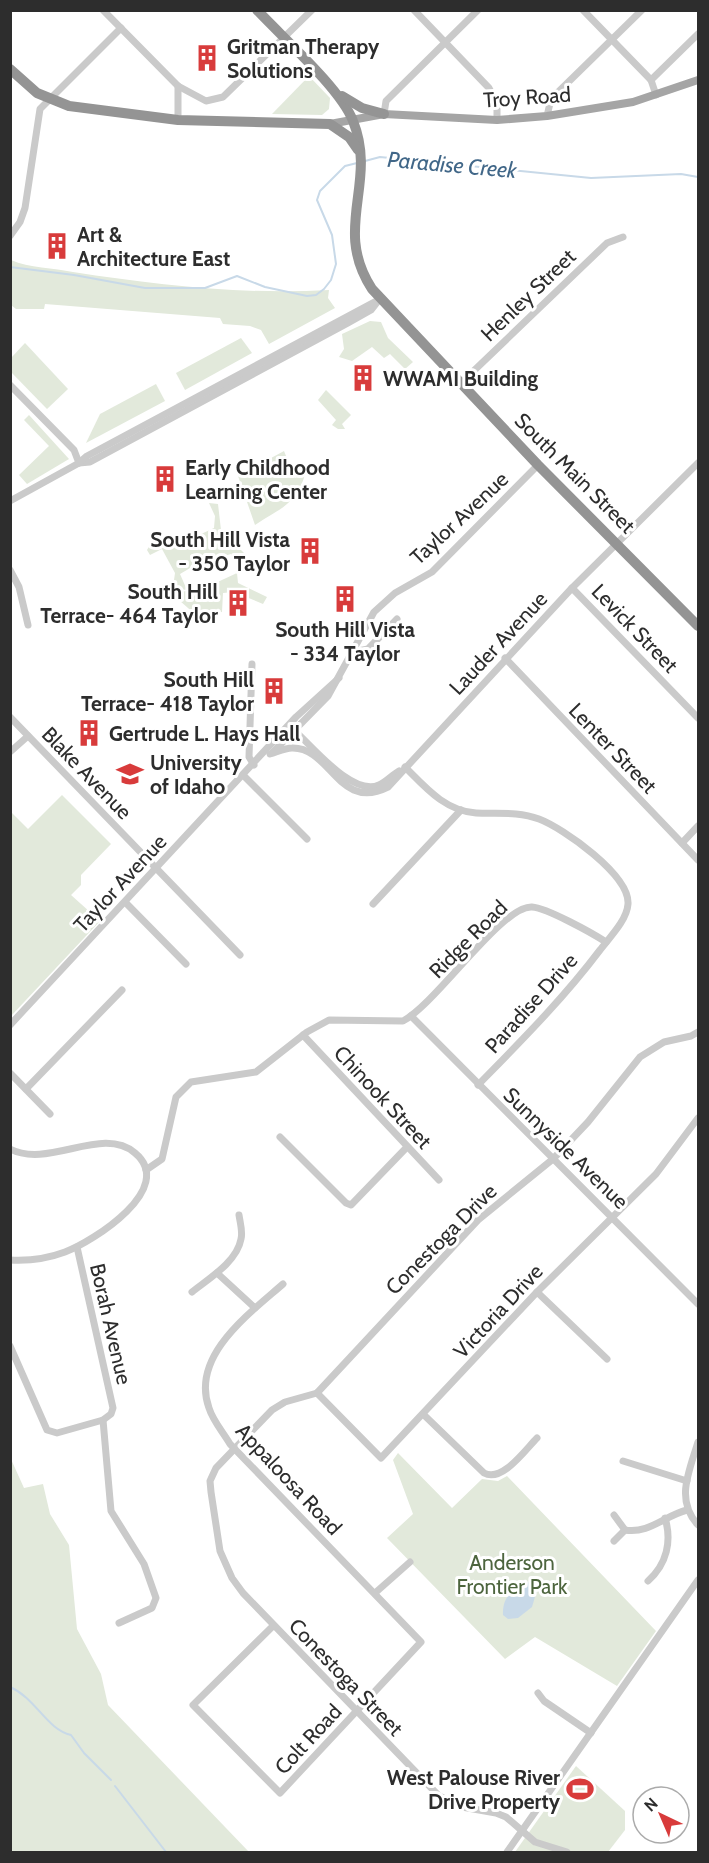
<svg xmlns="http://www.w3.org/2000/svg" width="709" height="1863" viewBox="0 0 709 1863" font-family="Cabin,sans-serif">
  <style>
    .green { fill: #e2e9db }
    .water { fill: #c8d9e8 }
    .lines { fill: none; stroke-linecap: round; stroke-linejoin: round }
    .stream { stroke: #c8d9e8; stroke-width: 2 }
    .minor { stroke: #cacaca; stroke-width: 7 }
    .major { stroke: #a5a5a5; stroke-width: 8 }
    .highway { stroke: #949494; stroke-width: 10 }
    .labels { text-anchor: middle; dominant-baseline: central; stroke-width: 6; stroke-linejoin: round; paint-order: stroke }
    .poi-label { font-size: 21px; font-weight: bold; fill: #2d2d2d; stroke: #fff; text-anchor: start }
    .street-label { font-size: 21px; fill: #2d2d2d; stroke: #fff }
    .park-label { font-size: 21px; fill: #4d653e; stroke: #fff }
    .water-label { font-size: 22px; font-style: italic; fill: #416788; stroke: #fff }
  </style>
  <rect width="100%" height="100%" fill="#fff"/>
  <g class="green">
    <path d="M309,76L330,98L329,109L322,115L272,114Z"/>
    <path d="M11,260C29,268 54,268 73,272C157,285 244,295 329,290L328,298L335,308L269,344L261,330L250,326L223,324L220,318L45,304L44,309H16L11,305Z"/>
    <path d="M370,321L381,322L388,338L413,362L405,369L390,354L384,358L372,347L352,361L339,357L344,349L342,334Z"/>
    <path d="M241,338L252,353L185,390L176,373Z"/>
    <path d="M25,343L68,389L47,409L11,372V358Z"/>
    <path d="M156,384L165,401L86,443L100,414Z"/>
    <path d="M326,390L351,415L342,424L345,429H338L332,425L336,420L318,400Z"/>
    <path d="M29,415L69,459L27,484L19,475L49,446L24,420Z"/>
    <path d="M284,451L295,478L305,475C295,506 280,508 255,525L238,476Z"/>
    <path d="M209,503L218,504L221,530L244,553L239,568L231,554L197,564L180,574L187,590L160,587L174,580L175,573L162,549L150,555L147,550L159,530L166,544H172L196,532L199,535L214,528L215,516Z"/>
    <path d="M237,573L238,583L267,597L263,604L234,592L223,593L222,612L196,615L172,594L209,586Z"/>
    <path d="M62,795L111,844L81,875V885L71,895L100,921L11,1016V812L28,829Z"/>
    <path d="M398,1453L452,1508L482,1479L498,1481L507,1476L656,1631L617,1686L535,1637L505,1659L387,1538L413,1514L393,1460Z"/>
    <path d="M10,1457L24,1488L43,1484L50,1514L69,1545L77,1629L101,1674L108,1705L249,1852H11Z"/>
    <path d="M576,1766L625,1811V1830L608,1852H515Z"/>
  </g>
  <path class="water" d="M529,1582L537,1590L532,1607L518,1618L508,1619L503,1615C502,1597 513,1588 529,1582Z"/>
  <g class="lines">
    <g class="stream">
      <path d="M365,161L380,157L591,178L681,174L698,177"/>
      <path d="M10,267L74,275L145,288H205L237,276L265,287L307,296L316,295L324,289L331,280L336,264L332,235L317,200L320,191L345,166L357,163"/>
      <path d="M10,1687C36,1698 46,1729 71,1735L84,1753L111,1780"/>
      <path d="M115,1786L166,1852"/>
    </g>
    <g class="minor">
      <path d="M103,10L178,86L206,101L223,97L312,10"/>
      <path d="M414,10L489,88L497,104V120"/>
      <path d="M583,10L651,80L656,95"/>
      <path d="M651,80L698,34"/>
      <path d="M178,86V120"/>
      <path d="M384,114L386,101L478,10"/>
      <path d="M547,116L551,99L642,10"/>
      <path d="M10,236L20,222L25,208L40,109L121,28"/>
      <path d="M460,384L607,243L623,237"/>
      <path d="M10,385L74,450L79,463"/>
      <path d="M79,463L90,462L348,323L371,310L378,301"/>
      <path d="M10,501L79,463L87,456L380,299"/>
      <path d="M10,570L19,587L28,625"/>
      <path d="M572,588L698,718"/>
      <path d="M353,652L368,649L397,619"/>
      <path d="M505,658L698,860"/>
      <path d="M252,664L249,757L254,765"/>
      <path d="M10,717L240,955"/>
      <path d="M295,731C313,747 353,797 379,785C386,782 392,775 399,771"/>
      <path d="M10,752L28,736"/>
      <path d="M273,752L328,696L374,612L395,593L432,572L538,465"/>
      <path d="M270,754C277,752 285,748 292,748C331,747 338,812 388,787L572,588L698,463"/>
      <path d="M405,767C425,787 445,811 476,813C497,814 518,811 539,819C563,828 630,875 628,904C627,920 610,937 600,950C563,999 521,1041 478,1085"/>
      <path d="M244,776L307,839"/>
      <path d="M682,843L698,826"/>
      <path d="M125,902L186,964"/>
      <path d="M373,904L461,810"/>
      <path d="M411,1016L698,1304"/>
      <path d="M10,1025L296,717L339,678"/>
      <path d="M303,1035L439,1180"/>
      <path d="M10,1073L50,1114"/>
      <path d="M26,1089L122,990"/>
      <path d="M280,1137L346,1203L351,1205L407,1147"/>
      <path d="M10,1149C49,1169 102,1125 135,1153C177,1188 94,1241 65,1252C49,1258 28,1261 10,1260"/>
      <path d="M146,1170L162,1159L176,1097L191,1082L256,1072L307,1032L329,1020L403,1021C437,1003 502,905 532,907C547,908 592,933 606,942"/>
      <path d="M77,1247L113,1408L111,1414L103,1420L111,1511L144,1564L156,1598L152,1608L119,1623"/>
      <path d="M217,1273L255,1308"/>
      <path d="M192,1292C208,1279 237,1262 241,1239C243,1232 240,1222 239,1215"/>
      <path d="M537,1292L607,1359"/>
      <path d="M10,1346L47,1430L57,1433L103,1420"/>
      <path d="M317,1393L381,1458L537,1292L656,1174L698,1118"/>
      <path d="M424,1415L484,1473C502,1483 525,1450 537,1438"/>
      <path d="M698,1442C689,1472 675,1500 698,1525"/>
      <path d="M623,1461L687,1481"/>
      <path d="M614,1515L625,1530C649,1534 664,1516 687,1510"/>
      <path d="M614,1541L625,1530"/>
      <path d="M648,1581C667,1564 672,1541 665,1518"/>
      <path d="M375,1593L410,1562"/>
      <path d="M273,1626L193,1705L280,1793L421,1642L230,1444C223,1432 213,1421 209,1408C190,1356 250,1313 283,1284"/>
      <path d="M538,1693L544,1701L591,1733"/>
      <path d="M507,1852L698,1580"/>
      <path d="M567,1852L535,1842L506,1817L496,1813L462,1807L439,1796L243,1593L232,1578L220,1551L211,1492L210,1481L216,1468L272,1410L285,1402L317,1393L478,1220L553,1159L588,1122L640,1057L664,1042L691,1036L698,1032"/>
    </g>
    <path class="major" d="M330,124L384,114L497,120L547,116L633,102L698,80"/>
    <g class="highway">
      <path d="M257,10C282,37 341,89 353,121C378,183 332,228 372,289L538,465L698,626"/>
      <path d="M10,69L37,93L69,106L178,120L330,124L349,137L358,150"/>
      <path d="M342,96L362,108L384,114"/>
    </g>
  </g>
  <defs>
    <symbol id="building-bare" viewBox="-9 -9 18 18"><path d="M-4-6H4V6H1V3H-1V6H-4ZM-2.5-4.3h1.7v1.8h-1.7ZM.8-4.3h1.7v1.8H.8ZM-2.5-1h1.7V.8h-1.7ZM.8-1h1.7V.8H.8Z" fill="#d83b3b" stroke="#fff" stroke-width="2.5" paint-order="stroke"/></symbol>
    <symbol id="university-bare" viewBox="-9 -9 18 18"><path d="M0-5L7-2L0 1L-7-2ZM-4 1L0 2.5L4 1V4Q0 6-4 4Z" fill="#d83b3b" stroke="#fff" stroke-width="2.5" paint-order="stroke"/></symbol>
    <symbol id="stadium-bare" viewBox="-9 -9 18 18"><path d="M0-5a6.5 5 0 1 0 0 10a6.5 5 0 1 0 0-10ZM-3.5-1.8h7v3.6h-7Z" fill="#d83b3b" stroke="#fff" stroke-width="2.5" paint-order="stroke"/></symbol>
  </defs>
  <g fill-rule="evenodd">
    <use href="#building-bare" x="188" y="39" width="38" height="38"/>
    <use href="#building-bare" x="38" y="227" width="38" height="38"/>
    <use href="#building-bare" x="344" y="359" width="38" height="38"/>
    <use href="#building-bare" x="146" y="460" width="38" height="38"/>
    <use href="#building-bare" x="291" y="532" width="38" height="38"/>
    <use href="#building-bare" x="326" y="580" width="38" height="38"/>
    <use href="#building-bare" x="219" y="584" width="38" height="38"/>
    <use href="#building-bare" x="255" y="672" width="38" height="38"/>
    <use href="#building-bare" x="70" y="714" width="38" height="38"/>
    <use href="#university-bare" x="111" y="755" width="38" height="38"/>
    <use href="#stadium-bare" x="561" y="1770" width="38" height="38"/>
  </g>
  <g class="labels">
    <g class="poi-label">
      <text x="227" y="46">Gritman Therapy<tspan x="227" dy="24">Solutions</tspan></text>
      <text x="77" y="234">Art &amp;<tspan x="77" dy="24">Architecture East</tspan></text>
      <text x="383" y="378">WWAMI Building</text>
      <text x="185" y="467">Early Childhood<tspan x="185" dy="24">Learning Center</tspan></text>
      <text x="290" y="539" text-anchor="end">South Hill Vista<tspan x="290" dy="24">- 350 Taylor</tspan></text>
      <text x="218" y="591" text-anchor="end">South Hill<tspan x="218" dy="24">Terrace- 464 Taylor</tspan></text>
      <text x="345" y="629" text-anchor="middle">South Hill Vista<tspan x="345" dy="24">- 334 Taylor</tspan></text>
      <text x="254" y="679" text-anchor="end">South Hill<tspan x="254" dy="24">Terrace- 418 Taylor</tspan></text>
      <text x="109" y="733">Gertrude L. Hays Hall</text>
      <text x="150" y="762">University<tspan x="150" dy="24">of Idaho</tspan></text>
      <text x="560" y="1777" text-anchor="end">West Palouse River<tspan x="560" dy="24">Drive Property</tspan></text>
    </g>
    <g class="street-label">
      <text transform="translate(527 97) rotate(-4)">Troy Road</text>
      <text transform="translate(528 295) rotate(-44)">Henley Street</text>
      <text transform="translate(575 473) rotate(45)">South Main Street</text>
      <text transform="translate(459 518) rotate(-43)">Taylor Avenue</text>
      <text transform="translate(635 628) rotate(46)">Levick Street</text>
      <text transform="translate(498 643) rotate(-47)">Lauder Avenue</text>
      <text transform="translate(613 748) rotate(46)">Lenter Street</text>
      <text transform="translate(87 773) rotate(46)">Blake Avenue</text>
      <text transform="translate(120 883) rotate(-47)">Taylor Avenue</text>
      <text transform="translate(468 939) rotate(-45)">Ridge Road</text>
      <text transform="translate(531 1003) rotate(-48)">Paradise Drive</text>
      <text transform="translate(383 1097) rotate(47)">Chinook Street</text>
      <text transform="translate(566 1148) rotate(44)">Sunnyside Avenue</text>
      <text transform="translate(441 1239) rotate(-45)">Conestoga Drive</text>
      <text transform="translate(498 1311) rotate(-47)">Victoria Drive</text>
      <text transform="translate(111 1324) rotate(77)">Borah Avenue</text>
      <text transform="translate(289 1479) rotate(47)">Appaloosa Road</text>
      <text transform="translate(346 1677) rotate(46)">Conestoga Street</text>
      <text transform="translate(308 1739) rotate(-47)">Colt Road</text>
    </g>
    <g class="park-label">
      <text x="512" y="1562">Anderson<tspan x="512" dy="24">Frontier Park</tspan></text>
    </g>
    <g class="water-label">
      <text transform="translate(452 165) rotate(5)">Paradise Creek</text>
    </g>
  </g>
  <rect width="709" height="1863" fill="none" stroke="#2d2d2d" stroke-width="24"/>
  <g transform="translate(661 1815) rotate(316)"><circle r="28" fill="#ffffff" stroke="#ababab" stroke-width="1.5"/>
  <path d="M0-4.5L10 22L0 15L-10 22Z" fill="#d83b3b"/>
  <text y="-9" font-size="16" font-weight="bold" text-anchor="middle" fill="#2d2d2d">N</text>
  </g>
</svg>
